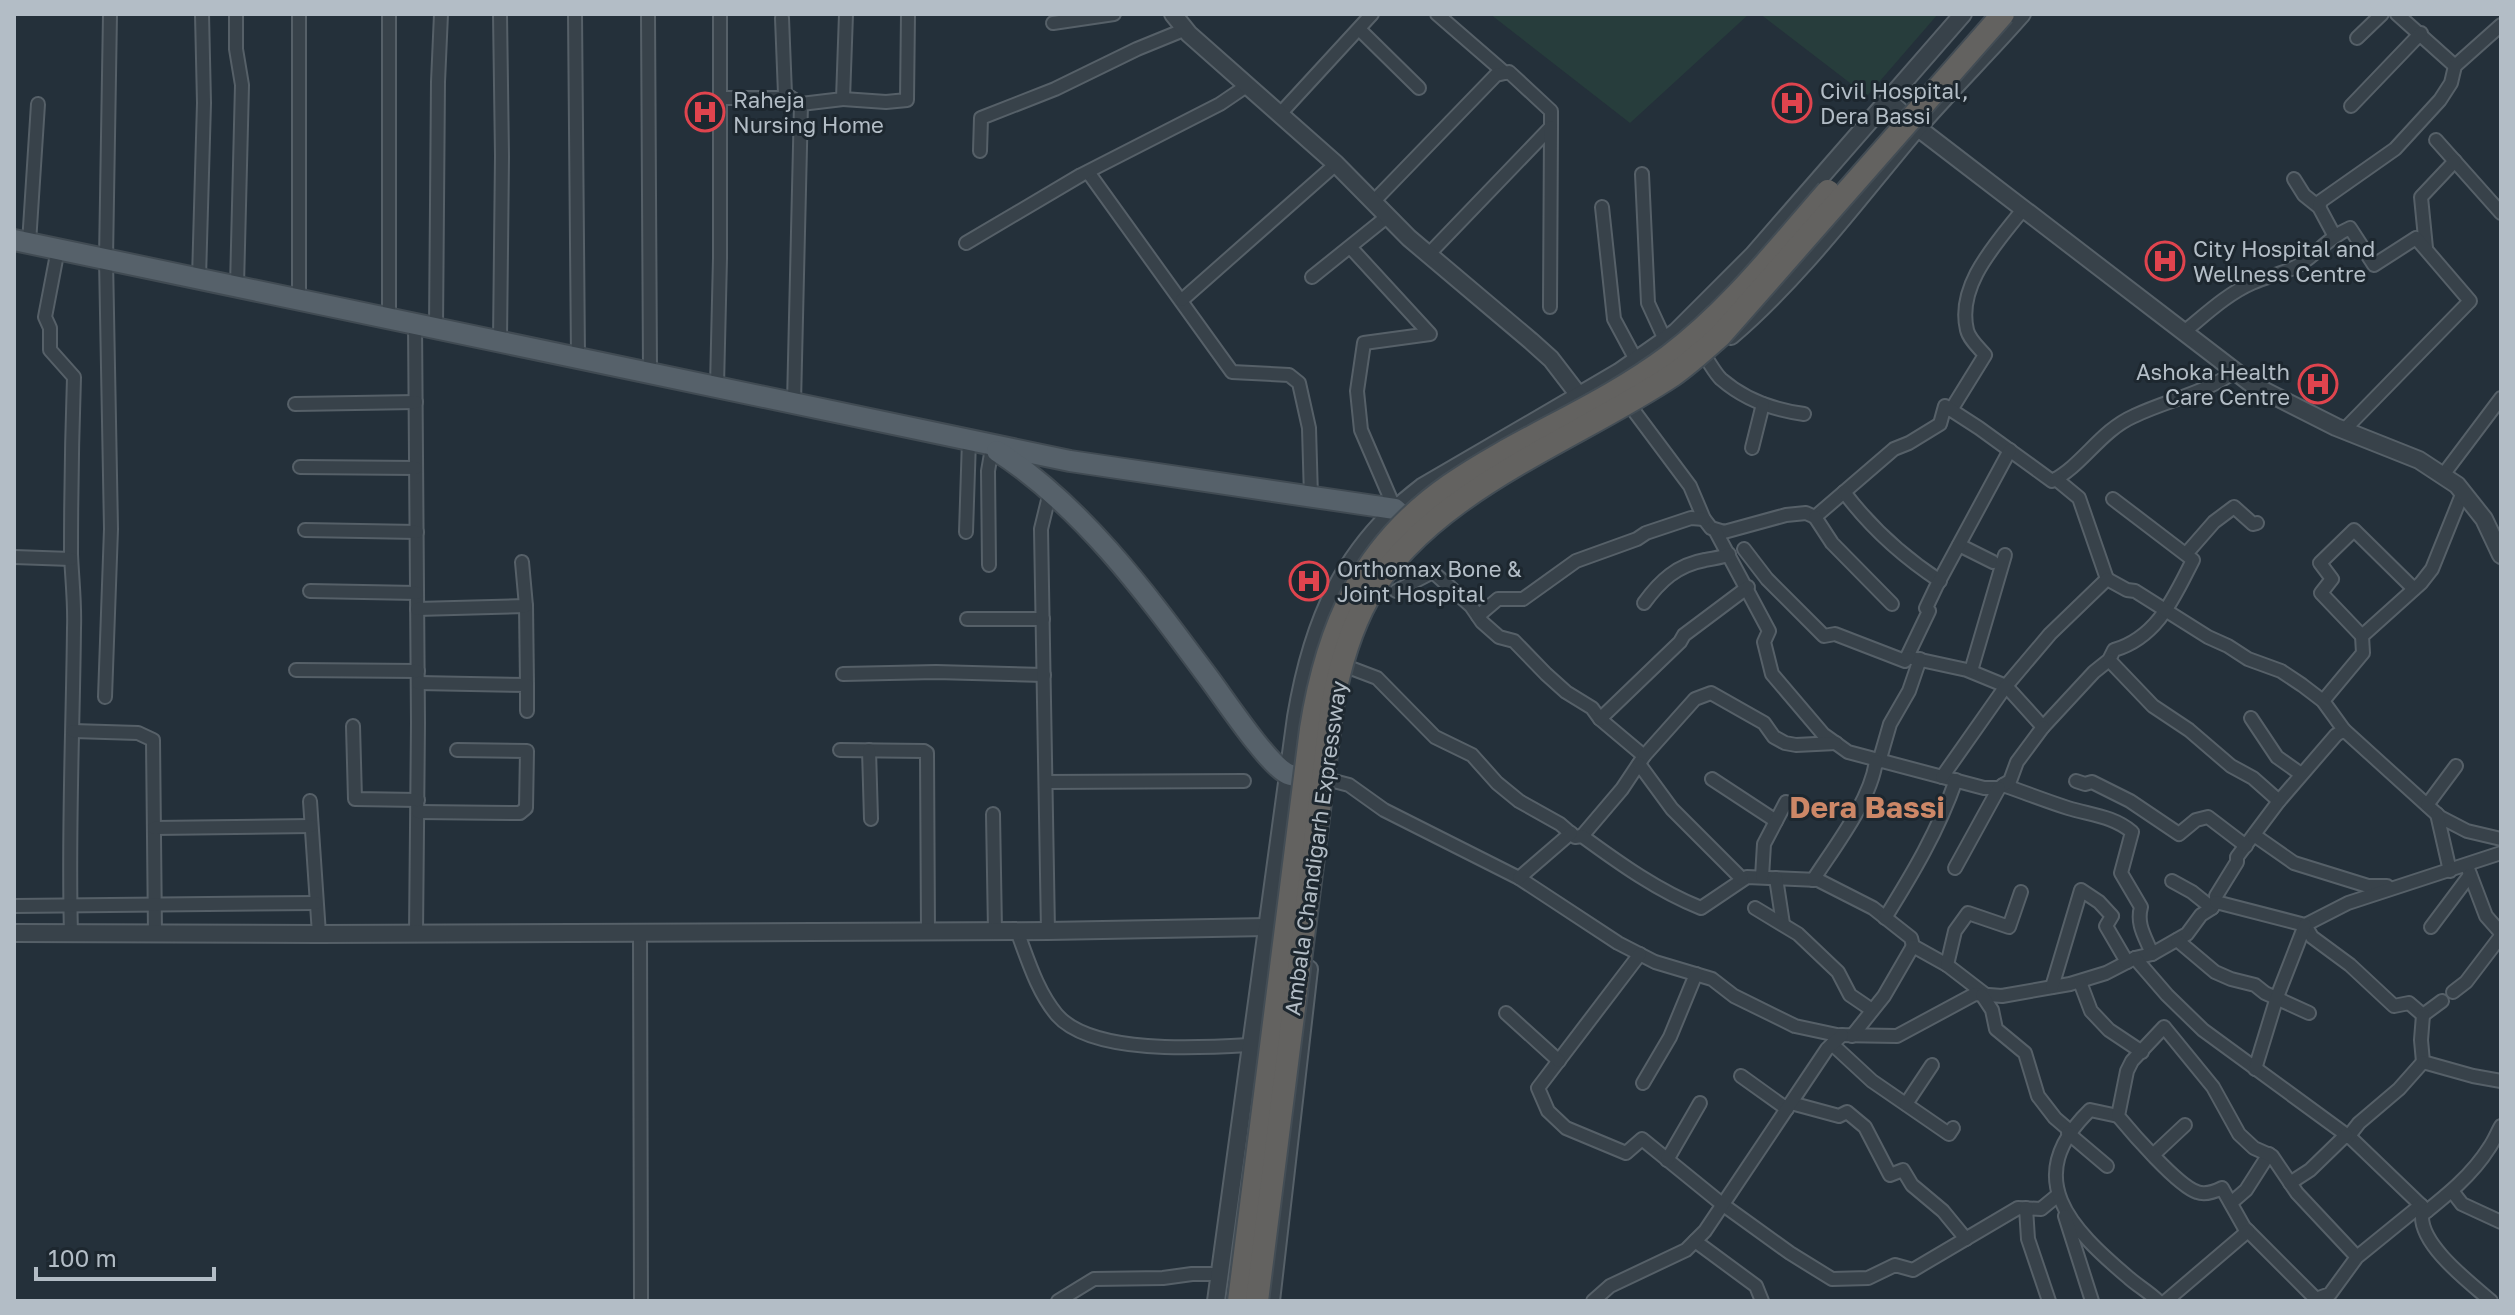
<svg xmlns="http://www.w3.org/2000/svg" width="2515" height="1315" viewBox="0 0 2515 1315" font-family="'Golos Text',sans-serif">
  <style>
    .green { fill: #273d3c }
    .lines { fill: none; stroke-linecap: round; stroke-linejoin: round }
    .minor-casing { stroke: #566068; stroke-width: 16 }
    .tertiary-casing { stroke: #566068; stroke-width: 20 }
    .primary-casing { stroke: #414b53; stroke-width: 24 }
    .minor { stroke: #38424a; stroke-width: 12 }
    .tertiary { stroke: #38424a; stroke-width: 16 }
    .primary { stroke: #56616a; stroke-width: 20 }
    .trunk-bridge-casing { stroke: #434d55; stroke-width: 26; stroke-linecap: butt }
    .trunk-bridge { stroke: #636260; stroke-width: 22 }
    .labels { text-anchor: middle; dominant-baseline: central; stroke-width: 6; stroke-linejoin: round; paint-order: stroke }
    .poi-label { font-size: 22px; fill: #b3bdc6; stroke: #1d272f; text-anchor: start }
    .street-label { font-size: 22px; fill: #b3bdc6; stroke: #1d272f }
    .district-label { font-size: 30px; font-weight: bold; fill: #cc8767; stroke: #1d272f }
  </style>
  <rect width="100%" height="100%" fill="#24303a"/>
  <g class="green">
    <path d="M1490,14H1749L1630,123Z"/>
    <path d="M1760,14H1938L1867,96Z"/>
  </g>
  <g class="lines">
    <defs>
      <g id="minor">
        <path d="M236,14V49L242,85L237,286"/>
        <path d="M299,14V299"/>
        <path d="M389,14V318"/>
        <path d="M500,14L502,156L500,341"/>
        <path d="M575,14L578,357"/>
        <path d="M648,14L650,372"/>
        <path d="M1437,14L1505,73"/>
        <path d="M2397,14L2455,66"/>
        <path d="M782,18L785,94L801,104L794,403"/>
        <path d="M1053,23L1114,14"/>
        <path d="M1360,30L1419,88"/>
        <path d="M2357,38L2382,14"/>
        <path d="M721,98H791"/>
        <path d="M843,99L886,102L907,100L908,14"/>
        <path d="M801,104L843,99L846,14"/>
        <path d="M2351,106L2421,33"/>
        <path d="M1280,114L1372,14"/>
        <path d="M2436,140L2501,213"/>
        <path d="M980,151L981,118L1055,89L1137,49L1186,29"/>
        <path d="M1088,172L1232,372L1289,375L1299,383L1309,428L1311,497"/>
        <path d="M1642,174L1648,303L1665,340"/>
        <path d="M2294,179L2304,195L2319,207L2334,235"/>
        <path d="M1374,201L1496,75L1509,72L1551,111V127L1428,255"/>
        <path d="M1602,207L1614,319L1636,360"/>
        <path d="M2319,207L2321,201L2395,149L2440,100L2451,83L2455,66L2501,25"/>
        <path d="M29,243L38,104"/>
        <path d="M966,243L1081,175L1220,104L1248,85"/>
        <path d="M1351,248L1430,334L1364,343L1357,391L1361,430L1395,509"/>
        <path d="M2426,248L2421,197L2455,161"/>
        <path d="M58,249L45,317L50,328V350L74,377C72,436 71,495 71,554C72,579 75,603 74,628C73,729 68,831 71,933"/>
        <path d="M1312,277L1388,216"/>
        <path d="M199,278L204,103L202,14"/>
        <path d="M1182,300L1336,164"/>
        <path d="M1550,307L1551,127"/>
        <path d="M415,323L418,723L416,934"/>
        <path d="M436,328L438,82L441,14"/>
        <path d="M2185,331C2206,314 2227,294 2252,283C2268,276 2284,274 2299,265C2318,253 2329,237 2350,228L2374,265L2416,238L2470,301L2344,430"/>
        <path d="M1706,358C1711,365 1715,373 1721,379C1744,399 1774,410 1804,414"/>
        <path d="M717,386L720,258V14"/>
        <path d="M295,404L416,402"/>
        <path d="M1951,410L1985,355C1979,348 1969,339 1967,330C1956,284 1998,242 2024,208"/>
        <path d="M1634,411L1690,486L1704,519L1711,528L1724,532L1786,515L1806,513L1815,517L1894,449L1909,443L1940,424L1945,406L1979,428L2052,481C2083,465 2100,431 2134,416C2170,399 2201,395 2236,371"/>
        <path d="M1752,448L1763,404"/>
        <path d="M300,467L416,468"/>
        <path d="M2443,475L2501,398"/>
        <path d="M2056,479L2079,498L2107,579"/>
        <path d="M1844,492C1871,528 1902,556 1940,581"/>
        <path d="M1815,517L1832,543L1892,604"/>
        <path d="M305,530L417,532"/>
        <path d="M1715,530L1769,631L1764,642L1772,674L1823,734L1848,752L1984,788H1999L2003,785C2026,793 2046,801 2068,808C2091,815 2113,816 2132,832L2121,873L2141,907C2136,925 2146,938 2152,954"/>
        <path d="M966,532L969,440"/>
        <path d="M1959,545L1993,562"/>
        <path d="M1744,549L1767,579L1824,636L1835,634L1905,661L1929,611L1926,608L1936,587L2010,450"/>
        <path d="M2186,554L2214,522L2234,507L2253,524L2257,523"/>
        <path d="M14,557L71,559"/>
        <path d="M989,565L988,471L992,448"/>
        <path d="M310,591L417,593"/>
        <path d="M1396,591L1433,572L1471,606L1482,622L1499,637L1514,641L1546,674L1566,692L1592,708L1600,719L1644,756L1622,789L1582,836"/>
        <path d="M1644,603C1660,581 1677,565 1705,560C1714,558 1721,558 1729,554"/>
        <path d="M526,606L527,685"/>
        <path d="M417,609L526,606L522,562"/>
        <path d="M1478,616L1498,599H1523L1576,561L1637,539L1646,533L1691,518L1704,519"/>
        <path d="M967,619H1043"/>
        <path d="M2362,636L2321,593L2332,579L2320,563L2354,530L2414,589"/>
        <path d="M1907,657L1967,670L2006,686L2043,727L2094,672L2109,660L2114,650C2158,637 2174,597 2193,560L2113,499"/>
        <path d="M2109,660L2153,706L2189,730L2231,766L2253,778L2279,801"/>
        <path d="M1348,667L1377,678L1435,737L1472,755L1497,783L1519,801L1560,824L1575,837L1582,836C1619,863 1658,891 1701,908L1747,877L1818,880L1873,908L1911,938L1913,946L1947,965L1986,995"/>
        <path d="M296,670L418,671"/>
        <path d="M1971,671L2005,555"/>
        <path d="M843,674L936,672L1044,675"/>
        <path d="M418,683L527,685V711"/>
        <path d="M105,697L111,529L106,259L110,14"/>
        <path d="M2323,701L2363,653L2362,636L2421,583L2432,569L2463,492"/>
        <path d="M2251,718L2277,757L2301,774"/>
        <path d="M1600,719L1680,642L1684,635L1748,587"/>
        <path d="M353,726L355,799L418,800"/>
        <path d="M73,731L138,733L153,740L155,933"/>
        <path d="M840,750L924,751L927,753L928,931"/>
        <path d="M869,750L871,819"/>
        <path d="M1644,756L1695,699L1711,693L1764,723L1774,737L1785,743L1796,745L1836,743"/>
        <path d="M1879,762L1890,724L1909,691L1920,659"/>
        <path d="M1639,764L1672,809L1742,879"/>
        <path d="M1942,777L2006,686L2050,634L2107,579L2127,590L2135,591L2208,637L2228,646L2248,659L2281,671L2302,685L2323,701L2344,730"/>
        <path d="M1712,779L1776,821"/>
        <path d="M1330,780L1349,785L1384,810L1519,878L1618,943L1655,962L1712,979L1734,996L1795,1026L1837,1035L1897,1036L1975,994L2002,996L2070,984L2106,973L2135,958L2152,954L2187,934L2201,915L2212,908L2216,902V896L2237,862V857L2279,801L2336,735L2344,730L2440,817L2467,831L2501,839"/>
        <path d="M2076,781L2085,784L2092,782L2130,801L2179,834L2196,820L2208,817L2246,846"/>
        <path d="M1046,782L1244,781"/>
        <path d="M2003,785L2010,781L2017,762L2043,727"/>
        <path d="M310,801L319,934"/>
        <path d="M2427,805L2456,766"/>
        <path d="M418,812L520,813L526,808L527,751L457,750"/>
        <path d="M993,814L995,931"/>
        <path d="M2437,814L2450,871"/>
        <path d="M154,828L311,826"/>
        <path d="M2254,835L2294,863L2368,886H2387"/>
        <path d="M2467,866L2486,916L2501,933"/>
        <path d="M1955,868L1999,788"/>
        <path d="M1762,877L1764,844L1786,802"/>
        <path d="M1519,878L1571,833"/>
        <path d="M1776,878L1783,924"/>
        <path d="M1813,880C1835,846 1871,800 1876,761"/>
        <path d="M2172,881L2192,892L2212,908"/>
        <path d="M2216,902L2305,925L2348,903L2501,853"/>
        <path d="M14,906L316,903"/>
        <path d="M1755,908L1798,934L1838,972L1850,995L1872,1010"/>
        <path d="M1885,918C1913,873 1938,831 1956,780"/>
        <path d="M2305,925L2312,937L2350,965L2394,1006L2409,1003L2423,1015L2442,1001"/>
        <path d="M2431,927L2470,875"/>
        <path d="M1017,931C1028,960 1037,991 1057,1015C1092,1055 1201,1048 1250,1045"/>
        <path d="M1048,931L1041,529L1050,492"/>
        <path d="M640,933L641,1301"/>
        <path d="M2177,940L2215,972L2231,979L2255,985L2265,993L2309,1013"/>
        <path d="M1640,954L1538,1088L1548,1111L1566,1128L1626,1153L1642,1139L1722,1204L1790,1253L1832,1279L1868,1278L1895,1265L1913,1270L2018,1208L2041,1209L2058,1195"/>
        <path d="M2135,958L2167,995L2203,1030L2352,1139L2427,1211"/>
        <path d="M1947,965L1955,931L1968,913L2009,927L2021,892"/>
        <path d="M2080,982L2091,1011L2109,1030L2142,1052"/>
        <path d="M2052,987L2081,890L2099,902L2112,916L2106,926L2127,962"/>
        <path d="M2453,992L2466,982L2501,936"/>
        <path d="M1982,995L1992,1010L1996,1029L2025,1053L2038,1096L2055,1118L2069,1130"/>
        <path d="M1506,1013L1559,1061"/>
        <path d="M2423,1015L2421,1040L2423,1062L2473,1076L2501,1081"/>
        <path d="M1852,1036L1884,996L1913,946"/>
        <path d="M1832,1044L1872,1081L1949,1134L1953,1128"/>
        <path d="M2255,1069L2277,997L2305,925"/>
        <path d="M1741,1076L1787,1109"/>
        <path d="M1643,1083L1670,1037L1696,974"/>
        <path d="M1791,1103L1839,1116L1847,1112L1865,1127L1890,1175L1903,1170L1912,1185L1943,1211L1966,1239"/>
        <path d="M1906,1104L1932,1065"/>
        <path d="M2118,1116L2090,1110C2020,1178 2070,1228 2129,1278C2138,1286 2149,1292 2158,1301"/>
        <path d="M2068,1133L2107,1166"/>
        <path d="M2348,1137L2359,1123L2399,1089L2423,1062"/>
        <path d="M2153,1155L2185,1125"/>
        <path d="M1667,1160L1700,1103"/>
        <path d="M2290,1183L2310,1170L2346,1135"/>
        <path d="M2452,1191L2462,1204L2501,1222"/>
        <path d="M2231,1203L2246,1190L2269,1154"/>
        <path d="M2026,1208L2028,1239L2049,1301"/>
        <path d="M2065,1216L2092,1301"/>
        <path d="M1695,1241L1756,1286L1762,1301"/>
        <path d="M2357,1257L2330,1294L2316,1299L2244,1227L2222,1188C2214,1192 2205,1195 2197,1192C2178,1186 2132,1133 2118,1116L2127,1071L2132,1061L2164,1027L2213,1087L2239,1134L2254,1148L2272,1156L2297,1193L2357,1257L2421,1205"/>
        <path d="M1058,1301L1094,1279L1163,1278L1192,1274H1220"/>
        <path d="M1593,1301L1610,1286L1686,1250L1705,1231L1827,1049L1842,1035"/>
        <path d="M2166,1301L2248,1231"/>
        <path d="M2491,1301C2469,1282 2420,1245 2422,1215C2447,1195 2472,1175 2489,1148C2494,1141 2497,1133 2501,1126"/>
      </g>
      <g id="tertiary">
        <path d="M1173,14L1189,34L1336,164L1409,238L1531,341L1551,359L1584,402"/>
        <path d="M1888,100L1918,128L2253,385L2336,427L2419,460L2457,485L2484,519L2501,555"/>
        <path d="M1731,336C1800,277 1856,201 1914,132C1949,91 1987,54 2022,14"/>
        <path d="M14,933L319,934L1048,931L1267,927"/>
        <path d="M1216,1301L1296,717C1312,622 1343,547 1422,487L1619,372L1676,332L1753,255L1963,14"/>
        <path d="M1271,1301L1309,969"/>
      </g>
      <g id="primary">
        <path d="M14,240L1070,461L1395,509L1419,530"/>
        <path d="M997,451C1082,506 1145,592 1205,673C1222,695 1265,761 1286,773C1294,778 1312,777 1322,778"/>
      </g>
    </defs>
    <use href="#minor" class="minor-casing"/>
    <use href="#tertiary" class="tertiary-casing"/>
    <use href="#primary" class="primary-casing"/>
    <use href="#minor" class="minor"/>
    <use href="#tertiary" class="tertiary"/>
    <use href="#primary" class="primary"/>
    <defs>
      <g id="trunk-bridge">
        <path d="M1239,1301L1311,729C1327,627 1362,546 1450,485C1520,437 1601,407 1669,356C1730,310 1778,248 1828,191"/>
        <path d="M1257,1301L1332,707C1339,669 1349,632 1368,598C1429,491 1574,441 1673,375C1690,363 1705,349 1720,336L2003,14"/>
      </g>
    </defs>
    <use href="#trunk-bridge" class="trunk-bridge-casing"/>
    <use href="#trunk-bridge" class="trunk-bridge"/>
  </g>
  <defs>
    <symbol id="hospital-ring" viewBox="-11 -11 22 22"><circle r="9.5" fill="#1d272f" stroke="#e0444e" stroke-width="1.5"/><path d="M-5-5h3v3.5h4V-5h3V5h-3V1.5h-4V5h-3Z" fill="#e0444e"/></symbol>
  </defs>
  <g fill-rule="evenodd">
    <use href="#hospital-ring" x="1770" y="81" width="44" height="44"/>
    <use href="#hospital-ring" x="683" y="90" width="44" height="44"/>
    <use href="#hospital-ring" x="2143" y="239" width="44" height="44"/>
    <use href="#hospital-ring" x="2296" y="362" width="44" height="44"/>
    <use href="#hospital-ring" x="1287" y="559" width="44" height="44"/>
  </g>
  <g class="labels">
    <g class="poi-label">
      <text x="1820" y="90">Civil Hospital,<tspan x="1820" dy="25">Dera Bassi</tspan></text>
      <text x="733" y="99">Raheja<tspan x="733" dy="25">Nursing Home</tspan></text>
      <text x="2193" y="248">City Hospital and<tspan x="2193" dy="25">Wellness Centre</tspan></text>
      <text x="2290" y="371" text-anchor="end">Ashoka Health<tspan x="2290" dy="25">Care Centre</tspan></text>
      <text x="1337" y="568">Orthomax Bone &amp;<tspan x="1337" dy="25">Joint Hospital</tspan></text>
    </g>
    <g class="street-label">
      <text transform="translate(1315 848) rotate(-82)">Ambala Chandigarh Expressway</text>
    </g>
    <g class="district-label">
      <text x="1867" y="807">Dera Bassi</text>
    </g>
  </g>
  <rect width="2515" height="1315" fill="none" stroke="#b3bdc6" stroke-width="32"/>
  <path d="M36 1267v12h178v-12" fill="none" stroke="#b3bdc6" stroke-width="4"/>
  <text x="48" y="1267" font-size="24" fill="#b3bdc6" stroke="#1d272f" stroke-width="6" paint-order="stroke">100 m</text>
</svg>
